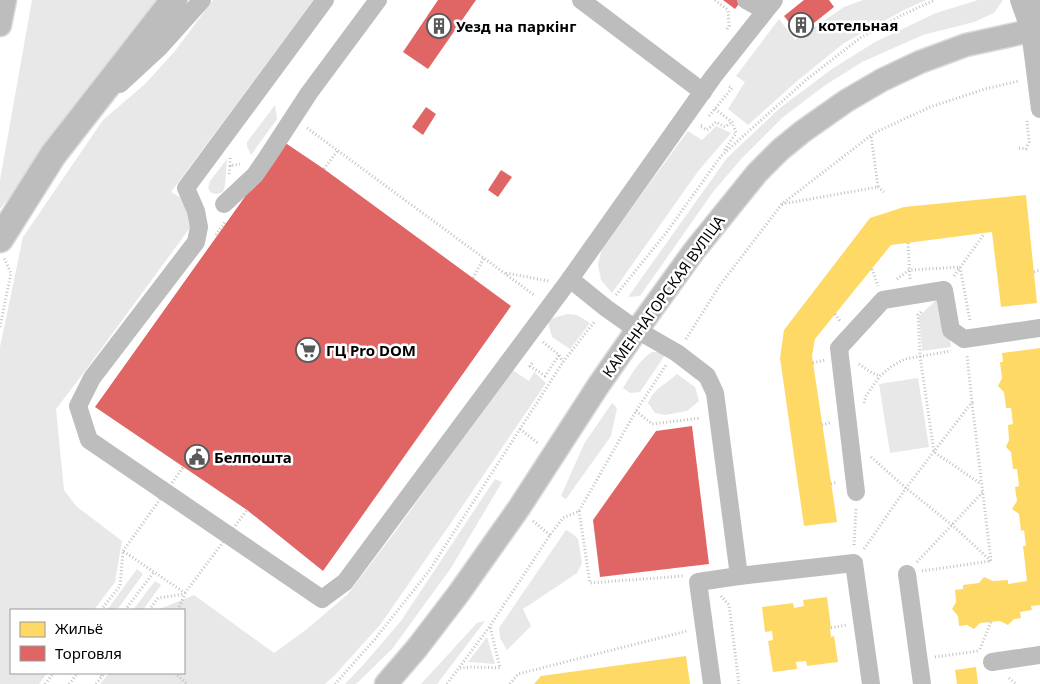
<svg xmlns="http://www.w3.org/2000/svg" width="1040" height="684" viewBox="0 0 1040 684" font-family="'Noto Sans',sans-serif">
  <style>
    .green { fill: #e8e8e8 }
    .homes { fill: #ffd966 }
    .shops { fill: #e06666 }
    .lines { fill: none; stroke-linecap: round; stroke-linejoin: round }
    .major-casing { stroke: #dbdbdb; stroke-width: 25 }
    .highway-casing { stroke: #dbdbdb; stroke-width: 29 }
    .path { stroke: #c2c2c2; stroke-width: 3; stroke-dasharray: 1 2.5; stroke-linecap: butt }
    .minor { stroke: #bdbdbd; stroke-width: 18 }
    .major { stroke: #bdbdbd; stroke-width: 22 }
    .highway { stroke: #bdbdbd; stroke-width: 26 }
    .path-bridge { stroke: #c2c2c2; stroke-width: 3; stroke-dasharray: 1 2.5; stroke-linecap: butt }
    .labels { text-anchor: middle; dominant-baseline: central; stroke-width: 5; stroke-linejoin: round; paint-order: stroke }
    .poi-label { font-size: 15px; font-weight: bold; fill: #000; stroke: #fff; text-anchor: start }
    .street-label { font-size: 15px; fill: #000; stroke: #fff }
  </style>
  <rect width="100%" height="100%" fill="#fff"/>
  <g class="green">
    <path d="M32,0H161L0,209V180Z"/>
    <path d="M213,0H314L171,192L185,200L192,225L82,375L56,409L64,490L76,506L122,541L115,582L94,610H11V673H47L39,684H0V347L23,237L103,120L145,84L175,51Z"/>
    <path d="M863,0H926L904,10L844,43L797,81L748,125L728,109L745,82L736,76L779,19L795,40L844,7Z"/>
    <path d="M978,0H1003L994,13L974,22L923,35L862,62L824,86L782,118L742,158L713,192L640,296L628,297L727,158L780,108L832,69L875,42L936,13Z"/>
    <path d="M275,105L277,119L251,155L247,146V142Z"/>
    <path d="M716,126L731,133L699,170L612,293L601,280L598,265L602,248L688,131L702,140Z"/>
    <path d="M227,159L225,185L223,192L217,194L211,193L208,188L210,181Z"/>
    <path d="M942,295L951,347L922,351L919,316Z"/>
    <path d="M567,314L577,315L590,323L570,349L552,337L548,322L553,318Z"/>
    <path d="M652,352H659L665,355L640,392L630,393L623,388C631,375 639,360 652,352Z"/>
    <path d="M511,369L529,381L534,372L546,383L455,517L380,625L334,676L325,684H100L109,673H184V610H157L194,595L274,653L307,629L347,595L398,528Z"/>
    <path d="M677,374L695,387L699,401L687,411L665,415L655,413L648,403C653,389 666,384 677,374Z"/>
    <path d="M918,378L929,447L890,453L879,384Z"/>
    <path d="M612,403L617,408L611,436L566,499L561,496L584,444Z"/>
    <path d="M495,479L502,482L451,568L392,649L356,684H345L364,664L401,621Z"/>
    <path d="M566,530L573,534L578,539L582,563L577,573L523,609L531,626L507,650L500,638L499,628Z"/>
    <path d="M137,569L143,574L117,610H107Z"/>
    <path d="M155,581L161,585L143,610H133Z"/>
    <path d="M485,621L437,684H421L477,623Z"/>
    <path d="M487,637L495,664L468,662Z"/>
  </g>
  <g class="homes">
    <path d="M1026,195L1037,303L1001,307L992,232L891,245L815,339L812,356L837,522L804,526L780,358L784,330L870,218L904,207Z"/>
    <path d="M1040,348V605L1031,606L1032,610L1020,612L1021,618L1014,619L1008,625L1000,621L980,623L974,629L967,625L959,626L958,616L952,609L956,602L955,590L963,589V585L979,583L984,577L993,581L1008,580V584L1027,581L1023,546H1026L1024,530L1021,531L1019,514L1012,509L1017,501L1015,487L1019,486L1017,469H1013L1011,452L1006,447L1009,440L1008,425L1013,424L1011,408H1006L1004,392L998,386L1002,378L1000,362H1003L1002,353Z"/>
    <path d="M827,597L831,628H830L831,637L834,636L838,662L807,666L806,661L796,662L797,669L773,672L768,641L773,640L772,631L765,632L762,607L793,603L794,608L804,606L803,600Z"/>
    <path d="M686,656L690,684H534L541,676Z"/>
    <path d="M976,667L978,684H957L955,670Z"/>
  </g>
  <g class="shops">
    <path d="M438,0H476L428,69L403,52Z"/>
    <path d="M723,0H742L735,9Z"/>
    <path d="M804,0H829L834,7L799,35L784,16Z"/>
    <path d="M426,107L436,114L423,135L412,127Z"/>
    <path d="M284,142L324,169L511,306L323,571L247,510L95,407Z"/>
    <path d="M501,170L512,177L498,197L488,190Z"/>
    <path d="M692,426L709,564L600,577L593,520L656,431Z"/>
  </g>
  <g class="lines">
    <defs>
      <g id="major">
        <path d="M0,25L5,0"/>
        <path d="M386,684L417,648L459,593L519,508L598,386L637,330L694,251L757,173L780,150L802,132L846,101L882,80L920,62L966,45L1030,31L1040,30"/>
      </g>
      <path id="highway" d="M0,239L53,155L174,0"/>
    </defs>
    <use href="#major" class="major-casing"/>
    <use href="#highway" class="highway-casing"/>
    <g class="path">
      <path d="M715,0L728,10L729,26L727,29"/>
      <path d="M715,109L732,122L736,133L724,151"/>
      <path d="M709,116L732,88L728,86"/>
      <path d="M702,125L700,126L707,130L716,122L725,127L732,122"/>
      <path d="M307,128L534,295"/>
      <path d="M1019,148L1026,149L1029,142L1027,121"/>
      <path d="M230,166V158"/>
      <path d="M324,169L338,150"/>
      <path d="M229,174L230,166L240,164"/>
      <path d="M878,187L884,192"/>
      <path d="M782,204L878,187L871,135"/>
      <path d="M216,235L225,222"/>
      <path d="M908,243L910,280"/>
      <path d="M872,269L878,286"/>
      <path d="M1034,272L1040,270"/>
      <path d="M506,273L549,281"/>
      <path d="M954,276L984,234"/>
      <path d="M473,278L484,258"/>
      <path d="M897,279L909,270L960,267L970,321"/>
      <path d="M616,295L666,233L721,156L806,80L860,38L902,15L935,0"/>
      <path d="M921,312L918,315L920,356L934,452L981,484"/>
      <path d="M835,314L840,321"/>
      <path d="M0,327L11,273L4,258"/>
      <path d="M686,339L720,285L782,204L874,133L930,107L985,89L1019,81"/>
      <path d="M543,342L559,355L563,362"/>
      <path d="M532,363L530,366L545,376L559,355"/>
      <path d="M813,363L825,360"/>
      <path d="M859,364L872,373L880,376"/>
      <path d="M864,403L866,396L880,376L892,366L905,359L951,351"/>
      <path d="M636,411L652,424L701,418"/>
      <path d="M822,425L832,422"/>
      <path d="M520,429L539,444"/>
      <path d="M871,457L906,488L952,525L991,561"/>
      <path d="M831,484L837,482"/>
      <path d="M579,511L590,583L683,576"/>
      <path d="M533,521L550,535"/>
      <path d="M854,545L856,509"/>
      <path d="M864,549L906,488L972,402L967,356"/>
      <path d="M917,562L983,492"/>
      <path d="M922,571L991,561L972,403"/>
      <path d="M721,596L729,605L739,684"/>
      <path d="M101,610L120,586L123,551L185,593"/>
      <path d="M125,610L154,572"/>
      <path d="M149,610L158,598L185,594"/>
      <path d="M178,610L185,594"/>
      <path d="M831,628L846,625"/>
      <path d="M980,649L991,622"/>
      <path d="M935,657L978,651"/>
      <path d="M460,668L471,667L500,668L490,626"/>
      <path d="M98,673L102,677"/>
      <path d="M175,673L187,684"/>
      <path d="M1009,678L1016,684"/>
      <path d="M45,684L54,673"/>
      <path d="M69,684L78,673"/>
      <path d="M96,684L105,673"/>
      <path d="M335,684L375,639L429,571L563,362L595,321"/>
      <path d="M447,684L490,626L550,535L563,518L579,511L636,411L666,365"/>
      <path d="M510,684L518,674L687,631"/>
    </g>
    <g class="minor">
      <path d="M325,0L186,188L196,211L199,227L196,242L92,378L78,406L89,440L322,599L345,582L570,279L713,77L774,0"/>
      <path d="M581,0L703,92"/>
      <path d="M746,0L757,6L772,3"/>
      <path d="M1019,0L1030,31L1040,109"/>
      <path d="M1030,31L1035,0"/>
      <path d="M120,84L159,48L202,0"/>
      <path d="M224,204L255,175L268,156L309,93L378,0"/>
      <path d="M570,279L606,308L637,330L677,353L707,376L715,393L739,576"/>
      <path d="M856,492L839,348L883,300L944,290L951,330L964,339L1040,328"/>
      <path d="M907,574L922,684"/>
      <path d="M992,662L1040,655"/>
      <path d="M712,684L698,582L739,576L854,563L871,684"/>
    </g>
    <use href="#major" class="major"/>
    <use href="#highway" class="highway"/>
    <g class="path-bridge">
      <path d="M123,551L184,466"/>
      <path d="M185,593L247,510"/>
    </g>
  </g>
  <defs>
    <symbol id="building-ring" viewBox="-11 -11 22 22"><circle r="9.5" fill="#fff" stroke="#595959" stroke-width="1.5"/><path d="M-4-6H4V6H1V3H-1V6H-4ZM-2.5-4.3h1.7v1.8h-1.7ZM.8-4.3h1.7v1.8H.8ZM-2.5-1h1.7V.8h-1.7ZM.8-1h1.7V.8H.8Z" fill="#595959"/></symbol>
    <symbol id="supermarket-ring" viewBox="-11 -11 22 22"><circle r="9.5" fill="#fff" stroke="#595959" stroke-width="1.5"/><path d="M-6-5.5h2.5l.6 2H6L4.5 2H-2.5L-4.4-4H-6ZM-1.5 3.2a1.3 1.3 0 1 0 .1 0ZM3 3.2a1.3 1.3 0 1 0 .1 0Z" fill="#595959"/></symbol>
    <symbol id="civic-ring" viewBox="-11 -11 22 22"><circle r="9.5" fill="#fff" stroke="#595959" stroke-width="1.5"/><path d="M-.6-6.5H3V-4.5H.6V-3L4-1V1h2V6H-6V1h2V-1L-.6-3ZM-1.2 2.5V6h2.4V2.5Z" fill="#595959"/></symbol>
  </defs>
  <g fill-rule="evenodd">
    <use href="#building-ring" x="787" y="11" width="28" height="28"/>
    <use href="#building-ring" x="425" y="12" width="28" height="28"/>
    <use href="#supermarket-ring" x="294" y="336" width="28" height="28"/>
    <use href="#civic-ring" x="183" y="443" width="28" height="28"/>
  </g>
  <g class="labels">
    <g class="poi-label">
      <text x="818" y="25">котельная</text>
      <text x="456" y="26">Уезд на паркінг</text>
      <text x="326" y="350">ГЦ Pro DOM</text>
      <text x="214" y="457">Белпошта</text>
    </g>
    <g class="street-label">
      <text transform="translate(663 296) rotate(-54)">КАМЕННАГОРСКАЯ ВУЛІЦА</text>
    </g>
  </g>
  <rect x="10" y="609" width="175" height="65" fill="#ffffff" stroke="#999999"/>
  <rect x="20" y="622" width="25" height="15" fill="#ffd966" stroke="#999999"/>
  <text x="55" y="634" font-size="15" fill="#000000">Жильё</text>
  <rect x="20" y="646" width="25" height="15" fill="#e06666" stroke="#999999"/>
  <text x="55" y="659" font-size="15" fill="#000000">Торговля</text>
</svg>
